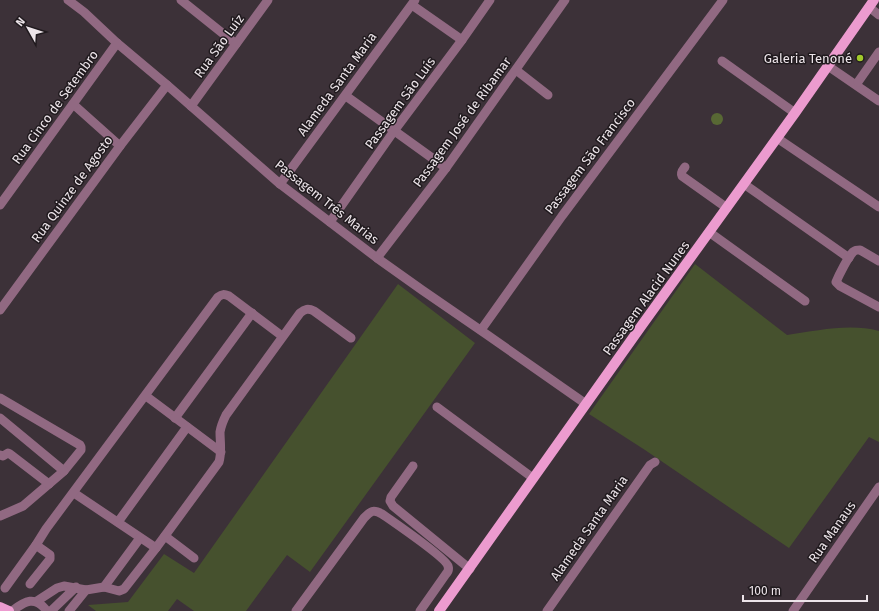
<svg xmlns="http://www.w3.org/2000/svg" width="879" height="611" viewBox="0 0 879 611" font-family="'Fira Sans',sans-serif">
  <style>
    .green { fill: #46512e }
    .water { fill: #586834 }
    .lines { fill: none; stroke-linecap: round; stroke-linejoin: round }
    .minor { stroke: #916982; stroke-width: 9 }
    .major { stroke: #ec9bcf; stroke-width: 10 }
    .poi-dot { fill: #a1c92b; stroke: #201a1e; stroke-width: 1.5 }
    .labels { text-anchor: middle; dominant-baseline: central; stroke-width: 3; stroke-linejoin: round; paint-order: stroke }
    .street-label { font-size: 13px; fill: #ece4e9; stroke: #201a1e }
    .poi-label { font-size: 13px; fill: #ece4e9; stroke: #201a1e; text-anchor: end }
  </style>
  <rect width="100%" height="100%" fill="#3c3138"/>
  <g class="green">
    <path d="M695,264L787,335C817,331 849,323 879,331V442L869,437L789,548L645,450L589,414Z"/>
    <path d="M398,284L475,343L310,572L287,555L246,611H194L177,599L168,611H96L88,605L128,602L164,554L194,573Z"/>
  </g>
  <circle class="water" cx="717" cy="119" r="6"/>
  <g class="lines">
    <g class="minor">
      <path d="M68,0L84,12L117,43L167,85L280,184L377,258L422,290L486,334L586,404"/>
      <path d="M181,0L236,44"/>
      <path d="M412,5L462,40"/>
      <path d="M869,7L879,15"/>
      <path d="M722,61L795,113"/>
      <path d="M828,66L879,101"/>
      <path d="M516,70L548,95"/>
      <path d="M858,82L879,52"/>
      <path d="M346,96L446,168"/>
      <path d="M73,104L120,146"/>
      <path d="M191,106L268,0"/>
      <path d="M777,138L879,207"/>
      <path d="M685,167C683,170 680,172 682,176L727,208"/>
      <path d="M280,184L415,0"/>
      <path d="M744,184L849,258"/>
      <path d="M0,205L117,43"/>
      <path d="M330,222L394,131L462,40L490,0"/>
      <path d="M709,232L805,301"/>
      <path d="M377,258L446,168L565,0"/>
      <path d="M879,261L860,250C856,250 856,250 853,252C848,257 839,275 836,282L840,286L879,307"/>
      <path d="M0,310L120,146L167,85"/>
      <path d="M481,330L562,216L723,0"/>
      <path d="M146,396L221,452"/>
      <path d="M0,398L80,445L81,447V450L64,471L23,506L0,516"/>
      <path d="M437,407L533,478"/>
      <path d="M0,418L64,471"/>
      <path d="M175,418L252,313"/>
      <path d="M0,455L3,456L8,453L10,454L49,484"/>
      <path d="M413,466L391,497L390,501L393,506L470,569"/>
      <path d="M74,493L156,548"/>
      <path d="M118,522L187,427"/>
      <path d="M165,536L194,558"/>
      <path d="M30,584L50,559V555L36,545"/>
      <path d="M104,587L140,538"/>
      <path d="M5,588L36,545L46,529L218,297C222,294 224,294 229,296L282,336"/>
      <path d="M37,601L57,588L64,586L86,590"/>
      <path d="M12,611C25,601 35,595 47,611"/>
      <path d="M51,611L76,587"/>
      <path d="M69,611L86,590L104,587L119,591L124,589L156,548L219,462C222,452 220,442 220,432C221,426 223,421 226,415L300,313C305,309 308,308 314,311L351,338"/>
      <path d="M296,611L364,518C371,511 373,509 382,514C392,521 445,557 448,566C449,569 448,572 446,574L420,611"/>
      <path d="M547,611L650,465L655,462"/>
      <path d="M793,611L879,487"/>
    </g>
    <g class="major">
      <path d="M0,607L9,611"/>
      <path d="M439,611L642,325L795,113L874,0"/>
    </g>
  </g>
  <circle class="poi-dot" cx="860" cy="58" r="4"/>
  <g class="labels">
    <g class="street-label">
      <text transform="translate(219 46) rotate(-54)">Rua São Luíz</text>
      <text transform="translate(337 84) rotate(-54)">Alameda Santa Maria</text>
      <text transform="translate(400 103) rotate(-54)">Passagem São Luís</text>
      <text transform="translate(55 107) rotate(-54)">Rua Cinco de Setembro</text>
      <text transform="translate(462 122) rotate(-54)">Passagem José de Ribamar</text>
      <text transform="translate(590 156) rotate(-53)">Passagem São Francisco</text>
      <text transform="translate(72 189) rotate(-54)">Rua Quinze de Agosto</text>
      <text transform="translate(327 202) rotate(38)">Passagem Três Marias</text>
      <text transform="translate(646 298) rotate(-54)">Passagem Alacid Nunes</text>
      <text transform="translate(589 528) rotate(-55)">Alameda Santa Maria</text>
      <text transform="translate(832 532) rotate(-55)">Rua Manaus</text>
    </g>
    <g class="poi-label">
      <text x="852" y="58">Galeria Tenoné</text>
    </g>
  </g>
  <g transform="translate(28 28) rotate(309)" stroke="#201a1e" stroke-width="3" paint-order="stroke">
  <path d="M0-3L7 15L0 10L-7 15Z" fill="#ece4e9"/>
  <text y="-6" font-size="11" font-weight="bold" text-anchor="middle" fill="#ece4e9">N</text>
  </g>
  <path d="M743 595v6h124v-6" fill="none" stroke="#ece4e9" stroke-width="2"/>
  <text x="749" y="595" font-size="12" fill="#ece4e9" stroke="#201a1e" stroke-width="3" paint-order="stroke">100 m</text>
</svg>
